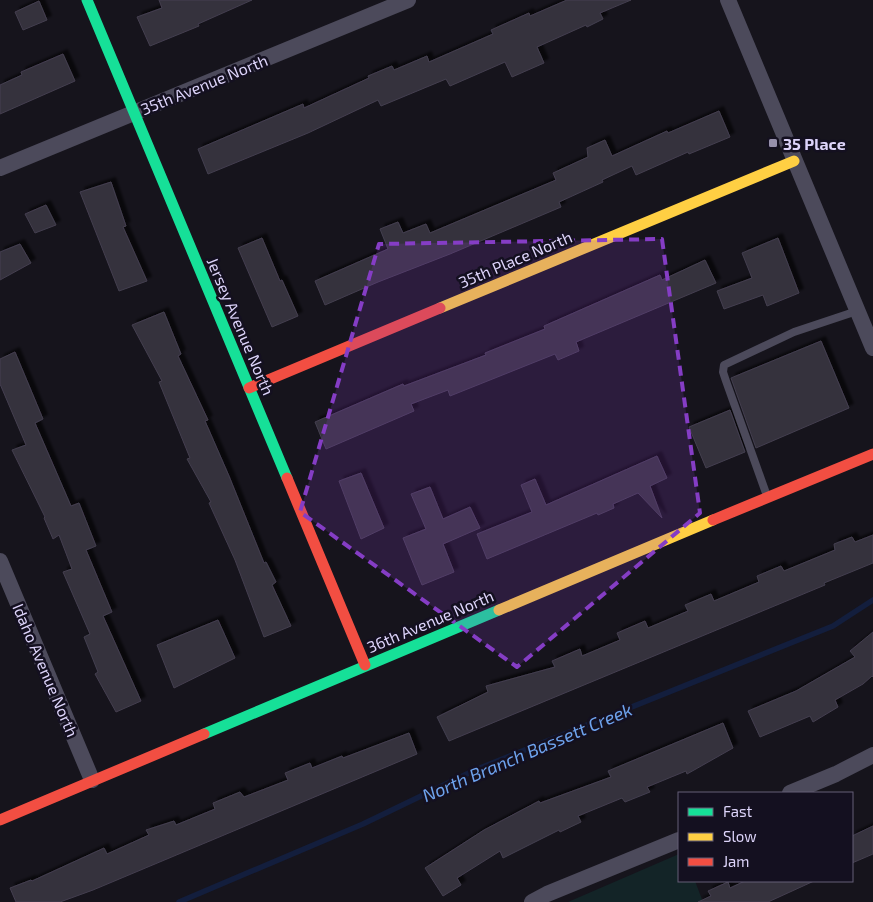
<svg xmlns="http://www.w3.org/2000/svg" width="873" height="902" viewBox="0 0 873 902" font-family="'Exo 2',sans-serif">
  <style>
    .green { fill: #132427 }
    .lines { fill: none; stroke-linecap: round; stroke-linejoin: round }
    .stream { stroke: #131e3d; stroke-width: 5.5 }
    .building { fill: #35313e; stroke: #443f4f; filter: url(#shadow) }
    .lane { stroke: #4c4a5b; stroke-width: 8 }
    .street { stroke: #4c4a5b; stroke-width: 16 }
    .fast { stroke: #16e098; stroke-width: 11 }
    .slow { stroke: #ffcf43; stroke-width: 11 }
    .jam { stroke: #f24e42; stroke-width: 11 }
    .marked { fill: #853dc5; fill-opacity: 0.2; stroke: #853dc5; stroke-width: 4; stroke-dasharray: 10 6; stroke-linejoin: round }
    .poi-dot { fill: #9791ac; stroke: #141020; stroke-width: 2 }
    .labels { text-anchor: middle; dominant-baseline: central; stroke-width: 5; stroke-linejoin: round; paint-order: stroke }
    .street-label { font-size: 16px; fill: #ddd4fa; stroke: #141020 }
    .poi-label { font-size: 16px; font-weight: bold; fill: #ddd4fa; stroke: #141020; text-anchor: start }
    .water-label { font-size: 18px; font-style: italic; fill: #6ea3ed; stroke: #141020 }
  </style>
  <defs>
    <filter id="shadow"><feDropShadow dx="4.5" dy="-4.5" stdDeviation="1" flood-color="#0009"/></filter>
  </defs>
  <rect width="100%" height="100%" fill="#16141c"/>
  <path class="green" d="M679,854V881H695L703,902H568Z"/>
  <g class="lines">
    <path class="stream" d="M179,902L363,824L475,770L833,626L873,600"/>
  </g>
  <g class="building">
    <path d="M159,0H252L198,24L199,26L150,46L137,17L162,8Z"/>
    <path d="M567,0H631L600,13L603,19L587,27L586,25L537,47L544,63L512,77L505,62L450,86L446,79L381,106L378,100L308,133L208,174L198,149L303,104L304,108L369,78L368,76L392,66L394,70L427,56L429,62L493,34L491,30L529,13L530,16Z"/>
    <path d="M39,1L47,20L23,30L15,12Z"/>
    <path d="M63,54L75,81L0,114V85L22,75L21,72Z"/>
    <path d="M719,111L730,137L689,154L688,152L636,175L632,166L602,180L603,182L559,202L561,207L450,254L378,282L325,305L315,281L388,249L380,229L398,222L403,233L426,224L430,233L556,180L553,173L588,157L587,148L605,140L612,156L667,131L668,133Z"/>
    <path d="M111,182L126,226L123,227L147,281L119,291L80,192Z"/>
    <path d="M46,205L56,225L35,233L25,214Z"/>
    <path d="M262,238L280,281L282,280L298,316L272,327L238,248Z"/>
    <path d="M778,238L799,293L767,306L763,295L724,309L717,291L752,278L742,253Z"/>
    <path d="M20,244L31,263L0,280V252Z"/>
    <path d="M705,260L716,283L576,342L579,351L558,360L555,354L450,396L448,390L411,404L414,411L326,449L315,422L403,384L404,386L486,355L485,353L545,329L544,326L660,275L662,280Z"/>
    <path d="M164,312L181,354L178,356L208,420L205,421L229,476L264,563L266,562L276,582L272,585L291,626L264,637L235,560L209,503L211,502L187,459L190,458L159,382L162,381L132,325Z"/>
    <path d="M821,341L849,408L756,448L731,378Z"/>
    <path d="M15,352L43,419L35,423L71,506L79,503L96,546L86,550L112,612L103,616L141,701L116,712L95,674L98,672L84,637L90,634L63,572L72,569L59,535L53,539L44,518L45,517L12,450L26,445L0,384V359Z"/>
    <path d="M730,410L745,452L706,468L689,427Z"/>
    <path d="M657,456L667,478L650,486L662,518L638,493L613,504L614,508L598,515L597,513L487,559L477,534L532,512L521,485L535,479L546,505Z"/>
    <path d="M361,473L384,528L361,539L339,481Z"/>
    <path d="M430,487L443,519L470,507L480,528L443,544L454,572L422,585L403,538L426,529L411,494Z"/>
    <path d="M873,535V563L824,583L825,585L449,741L437,717L488,692L486,686L555,667L552,661L580,649L582,656L620,640L617,633L645,621L648,628L688,611L685,605L711,594L714,601L759,582L757,576L781,566L784,571L835,550L834,544L852,537L855,542Z"/>
    <path d="M218,620L235,658L174,688L157,645Z"/>
    <path d="M873,632V677L872,676L863,684L835,700L838,707L813,722L810,716L760,737L748,711L796,691L855,657L850,651Z"/>
    <path d="M723,723L733,748L687,774L686,771L647,787L650,792L625,802L622,798L578,816L581,822L560,832L559,830L503,858L500,851L457,878L461,885L443,896L425,868L484,830L539,801L540,803L611,777L608,771Z"/>
    <path d="M409,733L417,754L93,890L60,902H16L10,888L31,880L32,881L104,848L107,854L149,835L146,830L174,821L176,825L215,809L213,803L240,792L244,797L288,780L285,773L310,763L312,768L342,756L343,758Z"/>
    <path d="M873,826V854L852,863V836Z"/>
    <path d="M745,881H814L768,902H698L711,896L708,891L728,882L730,888Z"/>
  </g>
  <g class="lines">
    <path class="lane" d="M767,496L726,381L723,372L724,365L794,332L857,311"/>
    <g class="street">
      <path d="M728,0L873,348"/>
      <path d="M0,168L408,0"/>
      <path d="M0,561L92,780"/>
      <path d="M790,793L836,774L873,755"/>
      <path d="M532,902L547,894L679,840"/>
    </g>
    <g class="fast">
      <path d="M87,0L287,478"/>
      <path d="M204,734L499,610"/>
    </g>
    <g class="slow">
      <path d="M440,308L794,161"/>
      <path d="M499,610L713,520"/>
    </g>
    <g class="jam">
      <path d="M249,388L440,308"/>
      <path d="M287,478L365,665"/>
      <path d="M713,520L873,454"/>
      <path d="M0,820L204,734"/>
    </g>
  </g>
  <path class="marked" d="M662,239L700,513L517,667L300,512L379,244Z"/>
  <rect class="poi-dot" x="768" y="138" width="10" height="10" rx="2.5"/>
  <g class="labels">
    <g class="street-label">
      <text transform="translate(204 84) rotate(-22)">35th Avenue North</text>
      <text transform="translate(515 259) rotate(-23)">35th Place North</text>
      <text transform="translate(241 326) rotate(67)">Jersey Avenue North</text>
      <text transform="translate(430 621) rotate(-23)">36th Avenue North</text>
      <text transform="translate(46 670) rotate(67)">Idaho Avenue North</text>
    </g>
    <g class="poi-label">
      <text x="783" y="143">35 Place</text>
    </g>
    <g class="water-label">
      <text transform="translate(527 752) rotate(-23)">North Branch Bassett Creek</text>
    </g>
  </g>
  <rect x="678" y="792" width="175" height="90" fill="#141020" stroke="#645e77"/>
  <rect x="688" y="808" width="25" height="8" fill="#16e098" stroke="#645e77"/>
  <text x="723" y="817" font-size="15" fill="#ddd4fa">Fast</text>
  <rect x="688" y="833" width="25" height="8" fill="#ffcf43" stroke="#645e77"/>
  <text x="723" y="842" font-size="15" fill="#ddd4fa">Slow</text>
  <rect x="688" y="858" width="25" height="8" fill="#f24e42" stroke="#645e77"/>
  <text x="723" y="867" font-size="15" fill="#ddd4fa">Jam</text>
</svg>
